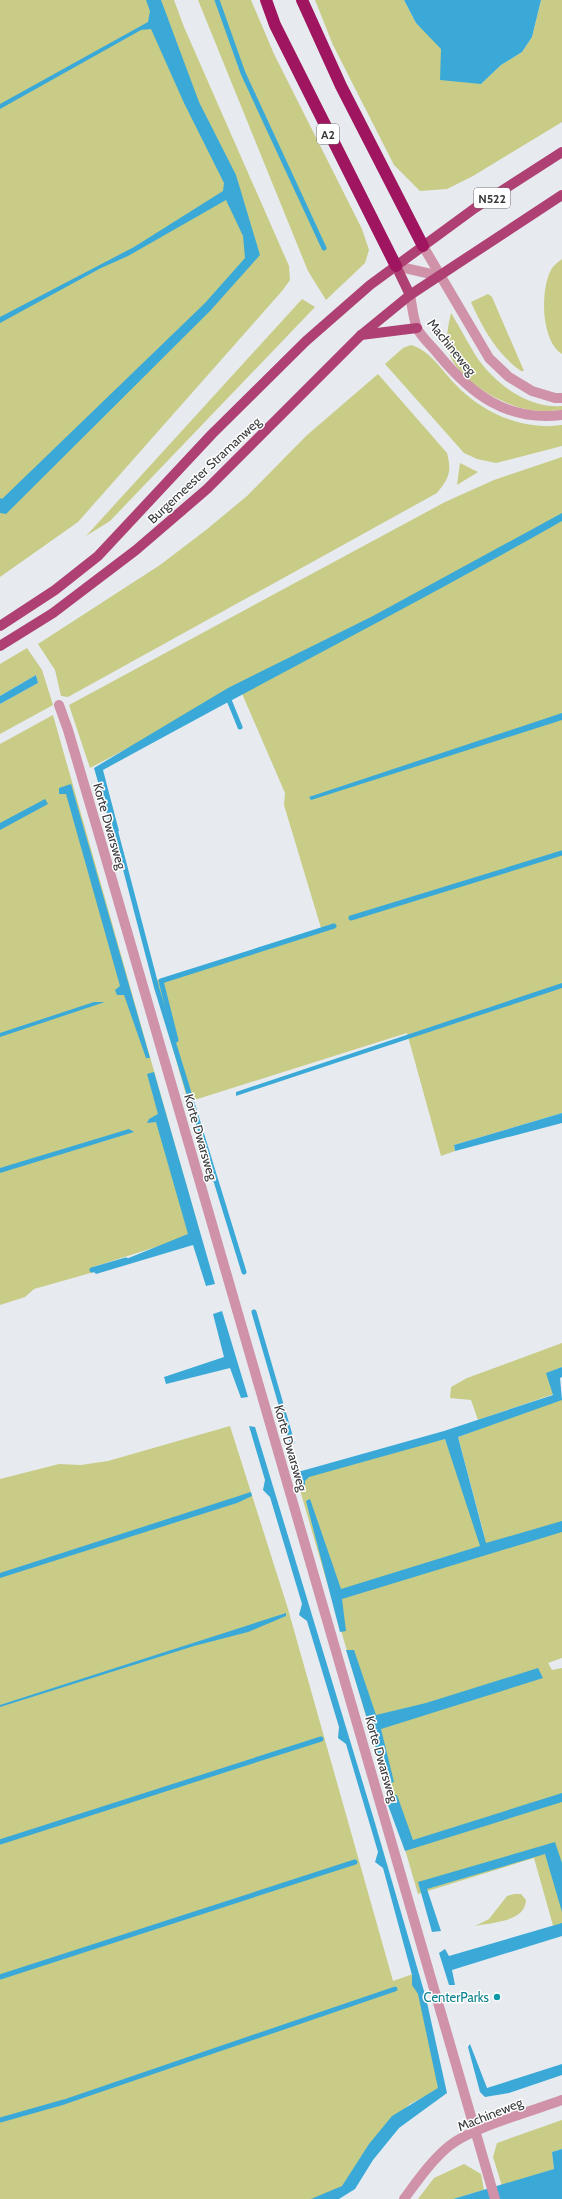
<svg xmlns="http://www.w3.org/2000/svg" width="562" height="2199" viewBox="0 0 562 2199" font-family="Cabin,sans-serif">
  <style>
    .green { fill: #c8cc87 }
    .water { fill: #3aa9d7 }
    .lines { fill: none; stroke-linecap: round; stroke-linejoin: round }
    .stream { stroke: #3aa9d7; stroke-width: 5 }
    .minor { stroke: #d092a9; stroke-width: 10 }
    .major { stroke: #ae4073; stroke-width: 10 }
    .highway { stroke: #9f155f; stroke-width: 12 }
    .culture-dot { fill: #0f9aa8; stroke: #fff; stroke-width: 1.5 }
    .labels { text-anchor: middle; dominant-baseline: central; stroke-width: 3; stroke-linejoin: round; paint-order: stroke }
    .shield { fill: #fff; stroke: #747476; stroke-width: 1 }
    .shield-label { font-size: 12px; font-weight: bold; fill: #38393b }
    .street-label { font-size: 13px; fill: #38393b; stroke: #fff }
    .culture-label { font-size: 13px; fill: #0d838f; stroke: #fff; text-anchor: end }
  </style>
  <rect width="100%" height="100%" fill="#e7ebef"/>
  <g class="green">
    <path d="M0,0H174L184,27L289,266L290,280L282,291L78,522L0,577Z"/>
    <path d="M198,0H251L274,54L362,229L369,250L365,263L326,300L308,271Z"/>
    <path d="M315,0H404L416,23L481,84L501,65L522,52L532,37L541,0H562V122L473,176L447,189L420,191L394,165L333,45Z"/>
    <path d="M562,259V354C541,341 540,290 551,270C553,266 558,262 562,259Z"/>
    <path d="M488,294L492,297L524,371H521C497,354 483,329 471,302Z"/>
    <path d="M302,299L315,307L110,521L86,536Z"/>
    <path d="M451,313C460,327 467,342 476,356C494,383 528,409 562,406V410C552,411 542,412 531,410C503,406 459,381 449,353C445,340 448,326 451,313Z"/>
    <path d="M411,345C431,351 442,371 456,385C483,413 523,431 562,425V446L496,463L477,459L464,453L385,364L403,348Z"/>
    <path d="M378,374L447,453C452,472 449,478 437,493L68,697L61,696L55,670L38,644L160,565L206,530L247,496L306,436Z"/>
    <path d="M562,457V1113L454,1145L455,1151L441,1156L407,1033L188,1102L154,981L321,928L284,805L285,793L240,689L90,768L69,705L445,502L494,480Z"/>
    <path d="M460,463L478,472L457,485Z"/>
    <path d="M27,648L42,670L53,705L0,734V704L38,683L36,675L0,696V664Z"/>
    <path d="M53,715L200,1233L93,1267L94,1272L34,1289L25,1297L0,1305V744Z"/>
    <path d="M562,1343V1367L547,1373L554,1394L478,1420L471,1400L450,1398L451,1387L467,1378Z"/>
    <path d="M562,1398V1658L548,1663L552,1670L562,1668V1926L554,1929L534,1858L418,1894L295,1473L445,1439L485,1538L458,1437Z"/>
    <path d="M230,1426L288,1609L393,1981L413,1974L445,2086L410,2104L392,2120L345,2192L329,2199H0V1479L59,1464L81,1465L108,1461Z"/>
    <path d="M514,1894H521L526,1900C525,1922 493,1922 475,1926L489,1919L507,1896Z"/>
    <path d="M562,2120V2149L552,2152L554,2169L502,2186L493,2157L497,2143Z"/>
    <path d="M464,2164L481,2174L484,2190L453,2199H418L434,2178Z"/>
  </g>
  <g class="water">
    <path d="M146,0H161L199,102L236,175L260,255L210,311L6,514L0,513V498L2,499L205,303L245,258L243,236L226,200L128,256L101,268L0,323V317L134,247L223,191L224,183L184,103L151,29L141,30L0,109V104L148,22L150,11Z"/>
    <path d="M404,0H541L532,37L522,52L501,65L481,84L440,80L441,49L416,23Z"/>
    <path d="M562,513V521C411,607 255,686 103,770L119,831L113,835L94,768L228,688L373,616Z"/>
    <path d="M36,675L38,683L0,704V696Z"/>
    <path d="M562,713V720L311,800L309,797Z"/>
    <path d="M71,784L150,1058H146L124,995H117L115,990L120,986L66,794H59V788Z"/>
    <path d="M45,799L48,804L0,830V823Z"/>
    <path d="M562,983V988L236,1096V1092Z"/>
    <path d="M94,1002H105L0,1037V1033Z"/>
    <path d="M154,1072L215,1284L206,1286L193,1245L96,1274L94,1272L188,1234L156,1122L147,1123L149,1119L158,1114L147,1074Z"/>
    <path d="M562,1113V1123L455,1151L454,1145Z"/>
    <path d="M129,1129L134,1132L0,1173V1168Z"/>
    <path d="M222,1311L248,1397L241,1398L230,1368L166,1384L164,1377L224,1357L213,1314Z"/>
    <path d="M562,1367V1377L560,1378L562,1400L458,1437L486,1543L562,1521V1532L342,1599L346,1631L340,1632L306,1501L310,1499L341,1589L480,1546L445,1439L309,1477L305,1481V1485H302L298,1472L444,1431L553,1395L546,1373Z"/>
    <path d="M249,1426L255,1427L375,1823L426,1998L447,2093L399,2128L373,2160L355,2189L339,2199H311L342,2186L369,2144L392,2116L438,2088L418,1994L412,1985V1975L383,1868L375,1862L378,1852L346,1744L338,1738L339,1727L307,1621L299,1615L302,1604L270,1497L263,1490L265,1480Z"/>
    <path d="M251,1492L252,1496L237,1503L0,1578V1573Z"/>
    <path d="M286,1613V1616L248,1632L194,1646L0,1707V1705Z"/>
    <path d="M346,1650H354L376,1715L426,1703L538,1668L543,1678L381,1729L394,1782L387,1784Z"/>
    <path d="M562,1793V1802L405,1851L385,1797L397,1795L413,1840Z"/>
    <path d="M555,1842L562,1863V1912L545,1854L427,1889L441,1931L432,1932L418,1882Z"/>
    <path d="M562,1923V1936L452,1970L455,1985H449L439,1953L445,1949L449,1956Z"/>
    <path d="M470,2044L487,2088L562,2064V2075L509,2093L485,2097L480,2092L468,2047Z"/>
    <path d="M562,2149V2199H453L554,2169L552,2152Z"/>
  </g>
  <g class="lines">
    <g class="stream">
      <path d="M217,0L243,73L324,248"/>
      <path d="M229,700L240,727"/>
      <path d="M116,833L157,989L244,1272"/>
      <path d="M351,918L562,853"/>
      <path d="M176,1040L161,981L334,926"/>
      <path d="M92,1270L126,1260"/>
      <path d="M254,1312L292,1442"/>
      <path d="M0,1842L321,1739"/>
      <path d="M0,1977L355,1862"/>
      <path d="M0,2120L64,2102L395,1989"/>
    </g>
    <g class="minor">
      <path d="M423,246L489,358L509,377L532,391L555,398H562"/>
      <path d="M396,266L440,276"/>
      <path d="M410,295C412,305 413,318 417,328C421,337 432,346 438,354C471,394 507,422 562,415"/>
      <path d="M59,705L68,730L102,845L495,2199"/>
      <path d="M404,2199C418,2180 431,2161 449,2146C472,2127 533,2111 562,2100"/>
    </g>
    <g class="major">
      <path d="M396,266L410,295"/>
      <path d="M361,335L417,328"/>
      <path d="M0,626L55,590L98,556L212,434L306,341L370,285L475,208L562,152"/>
      <path d="M0,646L53,613L136,550L207,489L361,335L410,295L562,195"/>
    </g>
    <g class="highway">
      <path d="M266,0L275,25L396,266"/>
      <path d="M302,0L341,86L423,246"/>
    </g>
  </g>
  <circle class="culture-dot" cx="497" cy="1997" r="4"/>
  <g class="labels">
    <g class="shield">
      <rect x="317" y="124" width="22" height="20" rx="3"/>
      <rect x="474" y="188" width="36" height="20" rx="3"/>
    </g>
    <g class="shield-label">
      <text x="328" y="134">A2</text>
      <text x="492" y="198">N522</text>
    </g>
    <g class="street-label">
      <text transform="translate(452 347) rotate(51)">Machineweg</text>
      <text transform="translate(204 470) rotate(-43)">Burgemeester Stramanweg</text>
      <text transform="translate(110 826) rotate(74)">Korte Dwarsweg</text>
      <text transform="translate(201 1137) rotate(74)">Korte Dwarsweg</text>
      <text transform="translate(291 1448) rotate(74)">Korte Dwarsweg</text>
      <text transform="translate(382 1759) rotate(74)">Korte Dwarsweg</text>
      <text transform="translate(490 2114) rotate(-22)">Machineweg</text>
    </g>
    <g class="culture-label">
      <text x="489" y="1997">CenterParks</text>
    </g>
  </g>
</svg>
